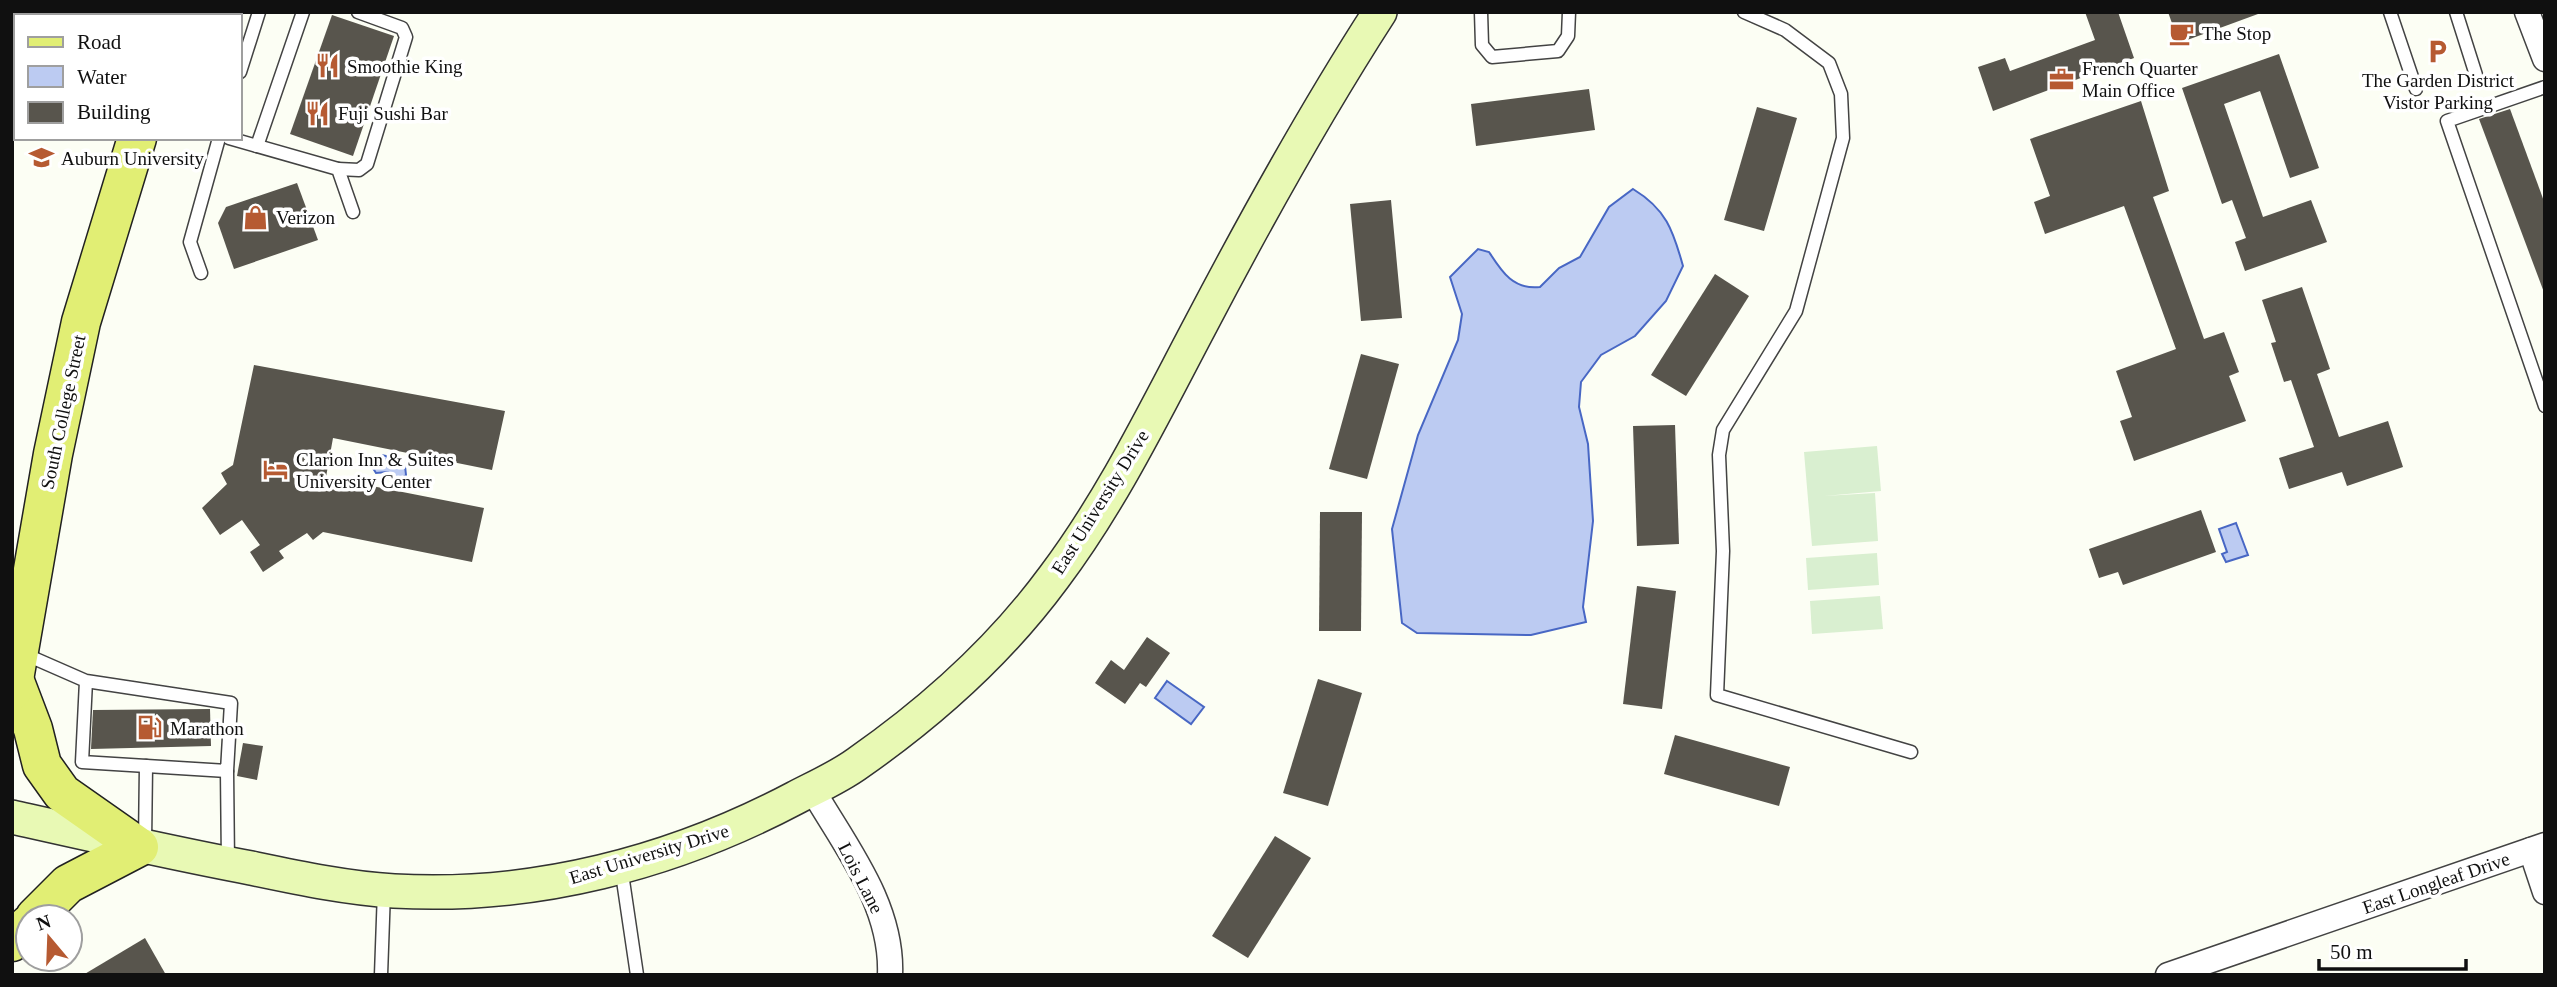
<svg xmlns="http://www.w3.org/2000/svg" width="2557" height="987" viewBox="0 0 2557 987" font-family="'Times New Roman',serif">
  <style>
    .pitch { fill: #d9efd0 }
    .water { fill: #bccbf2; stroke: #4867c4; stroke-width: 2 }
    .building { fill: #58554d }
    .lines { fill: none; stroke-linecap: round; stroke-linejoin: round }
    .lane-casing { stroke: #434343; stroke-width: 15 }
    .street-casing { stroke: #434343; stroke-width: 27 }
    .secondary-casing { stroke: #323232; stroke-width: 36 }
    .primary-casing { stroke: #212121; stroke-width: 41 }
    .lane { stroke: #fff; stroke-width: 12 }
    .street { stroke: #fff; stroke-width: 24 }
    .secondary { stroke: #e8f9b4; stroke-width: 33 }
    .primary { stroke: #e1ee74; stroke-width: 38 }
    .labels { text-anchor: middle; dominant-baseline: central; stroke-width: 7; stroke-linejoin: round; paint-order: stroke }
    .poi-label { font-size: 19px; fill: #101010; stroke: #fff; text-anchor: start }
    .street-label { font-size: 19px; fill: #101010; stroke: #fff }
  </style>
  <rect width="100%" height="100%" fill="#fcfef4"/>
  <g class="pitch">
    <path d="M1877,446L1881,491L1824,496L1875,493L1878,541L1812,546L1804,452Z"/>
    <path d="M1877,553L1879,585L1808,590L1806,558Z"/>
    <path d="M1880,596L1883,629L1812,634L1810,601Z"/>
  </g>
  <g class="water">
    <path d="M1633,189C1666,209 1673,230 1683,266L1666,301L1635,336L1601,355L1581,382L1579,407L1588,444L1593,521L1583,607L1586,622L1531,635L1417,633L1402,623L1392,529L1418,435L1458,340L1462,314L1450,277L1478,249L1489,252C1502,272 1513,290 1540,287L1559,268L1580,257L1609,207Z"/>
    <path d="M381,455L391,457L405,466L406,475L399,480L388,472L376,473L371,465L375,457Z"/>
    <path d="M2236,523L2248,555L2226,562L2222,554L2227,552L2219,529Z"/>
    <path d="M1167,681L1204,707L1191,724L1155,698Z"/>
  </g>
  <g class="building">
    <path d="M2085,12H2118L2134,58L1993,111L1978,67L2005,58L2010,71L2095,40Z"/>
    <path d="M2168,12H2258V14L2179,43Z"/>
    <path d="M332,15L394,36L353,156L290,134Z"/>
    <path d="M2279,54L2319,168L2290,178L2260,91L2224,104L2263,217L2311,200L2327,242L2245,271L2235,242L2246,238L2232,200L2222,204L2182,88Z"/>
    <path d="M1589,89L1595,130L1476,146L1471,104Z"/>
    <path d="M2141,101L2169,191L2153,197L2204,339L2224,332L2239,372L2229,376L2246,421L2134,461L2120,421L2132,417L2116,371L2176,349L2124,206L2045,234L2034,202L2050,196L2030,139Z"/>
    <path d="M1757,107L1797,118L1764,231L1724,220Z"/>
    <path d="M2510,109L2545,204V295L2479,119Z"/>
    <path d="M297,183L318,240L234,269L218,223L226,207Z"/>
    <path d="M1391,200L1402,318L1361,321L1350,204Z"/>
    <path d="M1715,274L1749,296L1686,396L1651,375Z"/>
    <path d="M2302,287L2330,369L2317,374L2339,437L2388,421L2403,467L2347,486L2342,472L2289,489L2279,458L2314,447L2291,380L2284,382L2271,343L2276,342L2262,300Z"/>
    <path d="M1361,354L1399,364L1367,479L1329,469Z"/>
    <path d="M254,365L505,411L492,470L333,438L326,477L484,508L472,562L323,532L313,540L307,533L279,551L284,558L263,572L250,552L260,545L242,520L220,535L202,508L227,484L221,473L233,465Z"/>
    <path d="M1675,425L1679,544L1637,546L1633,426Z"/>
    <path d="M2201,510L2216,552L2123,585L2118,572L2099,578L2089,549Z"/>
    <path d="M1320,512H1362L1361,631H1319Z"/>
    <path d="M1637,586L1676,591L1662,709L1623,704Z"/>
    <path d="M1147,637L1170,653L1146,687L1140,683L1125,704L1095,683L1111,660L1124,670Z"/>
    <path d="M1318,679L1362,693L1328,806L1283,793Z"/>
    <path d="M210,709L211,746L91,749L93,710Z"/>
    <path d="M1675,735L1790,767L1779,806L1664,774Z"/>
    <path d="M243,743L263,746L257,780L237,776Z"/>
    <path d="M1275,836L1311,858L1248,958L1212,936Z"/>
    <path d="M145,938L166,975H83Z"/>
  </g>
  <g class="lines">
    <defs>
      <g id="lane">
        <path d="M1481,12L1482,45L1492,57L1558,51L1568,36L1569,12"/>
        <path d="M1744,12L1785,30L1829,63L1841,94L1843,138L1796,311L1723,430L1719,455L1723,551L1717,695L1911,752"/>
        <path d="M2390,12L2416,89"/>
        <path d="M2456,12L2476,75"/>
        <path d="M240,72L259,12"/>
        <path d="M2545,87L2447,121L2545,406"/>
        <path d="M229,138L338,169L353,212"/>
        <path d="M257,146L303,12"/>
        <path d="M338,169L359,170L367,164L406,37L402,28L358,12"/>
        <path d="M201,273L190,242L219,138"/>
        <path d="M22,653L86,681L231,703L227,771L82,762L86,681"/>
        <path d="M227,771L228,864"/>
        <path d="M145,843L146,766"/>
        <path d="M621,867L637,975"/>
        <path d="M381,975L384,891"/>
      </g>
      <g id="street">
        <path d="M2527,12L2545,59"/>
        <path d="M812,789C845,846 893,905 890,975"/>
        <path d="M2531,850L2545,892"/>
        <path d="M2168,975L2545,845"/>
      </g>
      <path id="secondary" d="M12,817C92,835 171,853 251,868C299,878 346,888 394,891C534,899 672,863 795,798C816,787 839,777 858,763C931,712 1001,649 1054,577C1112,500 1155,411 1200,326C1256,219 1314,114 1380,12"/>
      <g id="primary">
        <path d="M173,16L174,12"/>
        <path d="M14,679L33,729L42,765L62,793L139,847L68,884L35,917"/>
        <path d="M12,691L53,454L81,322L137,138"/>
        <path d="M12,942L28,925"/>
      </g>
    </defs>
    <use href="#lane" class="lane-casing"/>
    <use href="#street" class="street-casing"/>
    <use href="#secondary" class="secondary-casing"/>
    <use href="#primary" class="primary-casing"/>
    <use href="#lane" class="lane"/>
    <use href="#street" class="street"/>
    <use href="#secondary" class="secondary"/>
    <use href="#primary" class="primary"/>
  </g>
  <defs>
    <symbol id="cafe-bare" viewBox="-9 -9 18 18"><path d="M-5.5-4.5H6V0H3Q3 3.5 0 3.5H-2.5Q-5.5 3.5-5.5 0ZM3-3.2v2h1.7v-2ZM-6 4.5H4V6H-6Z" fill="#b65a32" stroke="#fff" stroke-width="2.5" paint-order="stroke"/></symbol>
    <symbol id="parking-bare" viewBox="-9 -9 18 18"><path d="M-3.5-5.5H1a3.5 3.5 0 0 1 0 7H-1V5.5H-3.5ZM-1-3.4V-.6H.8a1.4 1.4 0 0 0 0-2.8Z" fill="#b65a32" stroke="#fff" stroke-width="2.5" paint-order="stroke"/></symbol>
    <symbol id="restaurant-bare" viewBox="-9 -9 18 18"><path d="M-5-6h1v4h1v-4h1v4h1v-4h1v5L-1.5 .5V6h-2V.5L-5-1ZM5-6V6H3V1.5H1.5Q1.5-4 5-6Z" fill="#b65a32" stroke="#fff" stroke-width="2.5" paint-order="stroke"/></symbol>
    <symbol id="office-bare" viewBox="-9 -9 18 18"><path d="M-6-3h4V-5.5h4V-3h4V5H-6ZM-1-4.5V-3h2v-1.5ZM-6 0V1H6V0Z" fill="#b65a32" stroke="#fff" stroke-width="2.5" paint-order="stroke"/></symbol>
    <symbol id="university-bare" viewBox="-9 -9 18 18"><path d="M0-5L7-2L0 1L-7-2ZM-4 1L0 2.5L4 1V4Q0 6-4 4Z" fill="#b65a32" stroke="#fff" stroke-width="2.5" paint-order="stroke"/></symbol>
    <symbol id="shop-bare" viewBox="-9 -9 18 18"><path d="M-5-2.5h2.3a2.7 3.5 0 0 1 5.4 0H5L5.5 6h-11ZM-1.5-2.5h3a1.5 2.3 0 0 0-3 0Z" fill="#b65a32" stroke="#fff" stroke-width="2.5" paint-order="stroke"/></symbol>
    <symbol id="hotel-bare" viewBox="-9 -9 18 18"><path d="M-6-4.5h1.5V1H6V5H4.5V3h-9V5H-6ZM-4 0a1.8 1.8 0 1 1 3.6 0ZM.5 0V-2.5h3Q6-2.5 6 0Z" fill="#b65a32" stroke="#fff" stroke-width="2.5" paint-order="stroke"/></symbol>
    <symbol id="fuel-bare" viewBox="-9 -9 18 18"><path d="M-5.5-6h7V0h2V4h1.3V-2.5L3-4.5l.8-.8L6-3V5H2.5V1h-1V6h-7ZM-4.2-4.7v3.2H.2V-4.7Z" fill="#b65a32" stroke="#fff" stroke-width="2.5" paint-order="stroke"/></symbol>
  </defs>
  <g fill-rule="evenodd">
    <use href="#cafe-bare" x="2164" y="16" width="35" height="35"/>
    <use href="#parking-bare" x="2420" y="34" width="35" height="35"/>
    <use href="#restaurant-bare" x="310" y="48" width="35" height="35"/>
    <use href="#office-bare" x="2044" y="62" width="35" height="35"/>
    <use href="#restaurant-bare" x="300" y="96" width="35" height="35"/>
    <use href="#university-bare" x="24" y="140" width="35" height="35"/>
    <use href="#shop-bare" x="238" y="200" width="35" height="35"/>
    <use href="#hotel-bare" x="258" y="452" width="35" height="35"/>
    <use href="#fuel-bare" x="132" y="710" width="35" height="35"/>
  </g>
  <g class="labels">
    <g class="poi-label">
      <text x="2202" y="33">The Stop</text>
      <text x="347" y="66">Smoothie King</text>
      <text x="2082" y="68">French Quarter<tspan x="2082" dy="22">Main Office</tspan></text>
      <text x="2438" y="80" text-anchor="middle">The Garden District<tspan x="2438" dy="22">Vistor Parking</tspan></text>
      <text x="338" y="113">Fuji Sushi Bar</text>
      <text x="61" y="158">Auburn University</text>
      <text x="276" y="217">Verizon</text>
      <text x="296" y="459">Clarion Inn &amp; Suites<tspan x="296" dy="22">University Center</tspan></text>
      <text x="170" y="728">Marathon</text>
    </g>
    <g class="street-label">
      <text transform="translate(63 412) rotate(-78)">South College Street</text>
      <text transform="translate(1100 502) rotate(-58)">East University Drive</text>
      <text transform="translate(649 854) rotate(-17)">East University Drive</text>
      <text transform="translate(861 878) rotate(63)">Lois Lane</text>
      <text transform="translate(2436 883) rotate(-19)">East Longleaf Drive</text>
    </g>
  </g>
  <rect width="2557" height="987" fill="none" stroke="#101010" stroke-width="28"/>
  <rect x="14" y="14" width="228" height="126" fill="#ffffff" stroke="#9f9f9f" stroke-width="2"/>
  <rect x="28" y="37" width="35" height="10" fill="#e1ee74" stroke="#9f9f9f" stroke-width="2"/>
  <text x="77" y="49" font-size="21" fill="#101010">Road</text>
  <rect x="28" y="66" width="35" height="21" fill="#bccbf2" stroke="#9f9f9f" stroke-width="2"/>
  <text x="77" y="84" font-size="21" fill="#101010">Water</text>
  <rect x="28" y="102" width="35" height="21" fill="#58554d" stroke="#9f9f9f" stroke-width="2"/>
  <text x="77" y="119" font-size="21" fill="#101010">Building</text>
  <g transform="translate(49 938) rotate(341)"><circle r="33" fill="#ffffff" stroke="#9f9f9f" stroke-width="2"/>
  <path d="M0-5L12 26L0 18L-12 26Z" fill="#b65a32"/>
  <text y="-10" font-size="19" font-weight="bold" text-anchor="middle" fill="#101010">N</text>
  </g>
  <path d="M2319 959v10h147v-10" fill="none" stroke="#101010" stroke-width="3.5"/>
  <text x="2330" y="959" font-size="21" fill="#101010" stroke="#ffffff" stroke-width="5" paint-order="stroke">50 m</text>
</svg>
